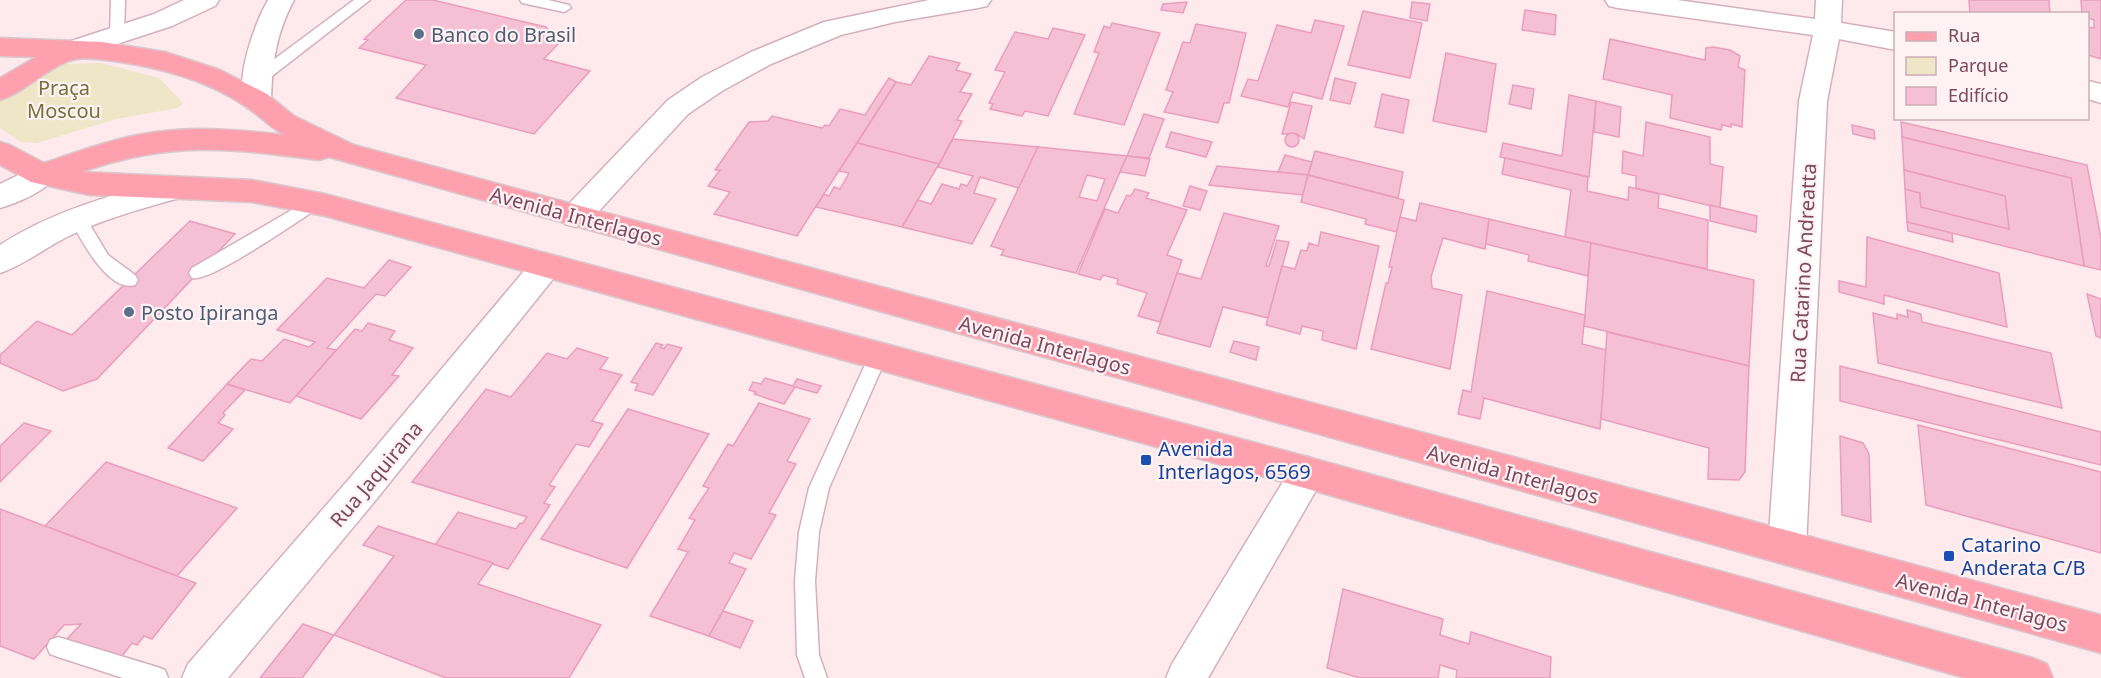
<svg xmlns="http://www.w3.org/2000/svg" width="2101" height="678" viewBox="0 0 2101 678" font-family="'Noto Sans',sans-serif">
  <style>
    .green { fill: #eee6c6 }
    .building { fill: #f5bfd4; stroke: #e99ebc; stroke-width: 1.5; fill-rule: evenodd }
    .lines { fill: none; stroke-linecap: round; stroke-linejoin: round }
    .service-casing { stroke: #d4b0bc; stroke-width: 3 }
    .minor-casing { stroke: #d4b0bc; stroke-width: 3 }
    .tertiary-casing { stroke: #d4b0bc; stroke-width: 3 }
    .primary-casing { stroke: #d8c9cf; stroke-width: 3 }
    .service { fill: #fff; fill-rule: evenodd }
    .minor { fill: #fff; fill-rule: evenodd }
    .tertiary { fill: #fff; fill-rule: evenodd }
    .primary { fill: #ffa0ae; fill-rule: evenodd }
    .service-dot { fill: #5c6f8a; stroke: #fff2f4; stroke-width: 2 }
    .transit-dot { fill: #1a4fb4; stroke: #fff2f4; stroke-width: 2 }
    .labels { text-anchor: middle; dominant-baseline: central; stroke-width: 4.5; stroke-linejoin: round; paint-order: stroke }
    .service-label { font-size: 20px; fill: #4e5e75; stroke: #fff2f4; text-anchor: start }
    .park-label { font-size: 20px; fill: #76713b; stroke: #fff2f4 }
    .street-label { font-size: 20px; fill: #7c4a5f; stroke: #fff2f4 }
    .transit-label { font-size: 20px; fill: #164399; stroke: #fff2f4; text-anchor: start }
  </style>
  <rect width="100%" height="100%" fill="#feeaed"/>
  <path class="green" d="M101,63L159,78L183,103L178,108L116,119L37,143L21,142L0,128V95L35,73L63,64Z"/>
  <g class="building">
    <path d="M406,0H433L546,27L558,44L544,59L590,71L534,134L396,98L426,65L359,48L368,40L364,39Z"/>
    <path d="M1969,0H2049L2050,14H1970Z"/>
    <path d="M2081,0H2101V59L2088,55V27L2094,28V20L2088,18V14H2082Z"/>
    <path d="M1187,2L1183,13L1161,10L1163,4Z"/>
    <path d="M1412,2L1430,4L1427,21L1410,18Z"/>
    <path d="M1525,10L1556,15L1555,35L1522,30Z"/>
    <path d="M1363,11L1422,23L1410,78L1348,65Z"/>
    <path d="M1315,20L1344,26L1322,99L1293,92L1288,107L1241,96L1248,79L1258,81L1277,25L1311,33Z"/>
    <path d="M1112,23L1160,33L1124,125L1074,114L1099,53L1094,52L1104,26L1110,28Z"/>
    <path d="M1196,24L1246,33L1229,103H1224L1218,123L1164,112L1173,92L1166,90L1183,42L1190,43Z"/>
    <path d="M1053,28L1085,35L1048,116L1025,111L1022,116L990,109L993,104L989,103L1005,72L995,70L1015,32L1048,39Z"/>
    <path d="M1610,39L1705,60L1706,48L1713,47L1730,50L1740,56L1738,67L1745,70L1742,127L1731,124V127L1722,125L1721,130L1670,118L1672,95L1603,79Z"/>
    <path d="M1446,53L1496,64L1486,132L1433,121Z"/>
    <path d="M929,56L960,63L956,70L971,74L960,92L972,94L957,120L962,121L939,164L857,143L896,82L911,85Z"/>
    <path d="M889,78L896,82L797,236L714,214L730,192L708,186L720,170H715L749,122L768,121L772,116L822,128L825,125L829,126L840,109L865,115Z"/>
    <path d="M1335,78L1356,83L1350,104L1330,100Z"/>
    <path d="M1513,85L1534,89L1531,109L1509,104Z"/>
    <path d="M1382,94L1409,100L1403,133L1375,127Z"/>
    <path d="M1569,95L1596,101L1589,177L1500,157L1503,143L1562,156Z"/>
    <path d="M1596,101L1621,107L1619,137L1594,132Z"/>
    <path d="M1291,102L1312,106L1304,139L1297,134H1282Z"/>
    <path d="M1144,114L1164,119L1149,158L1127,156Z"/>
    <path d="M1646,122L1710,137V164L1723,167L1720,208L1636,188V176L1622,173L1623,151L1643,156Z"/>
    <path d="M1901,122L2087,165L2101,238V270L2084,266L2071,178L1902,137Z"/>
    <path d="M1852,125L1874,130L1875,139L1853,134Z"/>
    <path d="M1171,132L1212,142L1206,157L1166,147Z"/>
    <circle cx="1292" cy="140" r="7"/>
    <path d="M1902,137L2071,178L2084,266L1907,222L1905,189L1920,193L1921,207L2009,229L2005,196L1904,170Z"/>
    <path d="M953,139L1038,147L1019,188L980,177L974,193L996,199L972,244L902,227L918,200L931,204L942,184L959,189L961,184L967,186L973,176L938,167Z"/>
    <path d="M857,143L939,164L902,227L816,207L824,194L829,196L834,187L840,189L849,173L839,171Z"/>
    <path d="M1038,147L1127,156L1076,273L1001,255L1004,250L991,246ZM1087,175L1105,179L1097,201L1079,197Z"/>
    <path d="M1315,151L1403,172L1398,198L1308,175Z"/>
    <path d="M1285,155L1312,162L1308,175L1278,172Z"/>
    <path d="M1127,156L1150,159L1145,176L1120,172Z"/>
    <path d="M1505,158L1588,177L1587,191L1628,200L1629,187L1659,194L1658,208L1708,220L1707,269L1565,237L1571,190L1502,174Z"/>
    <path d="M1217,166L1278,172L1308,175L1303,195L1209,185Z"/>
    <path d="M1904,170L2005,196L2009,229L1921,207L1920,193L1905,189Z"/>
    <path d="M1308,175L1404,200L1397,232L1365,224L1366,219L1301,202Z"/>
    <path d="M1190,186L1207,191L1200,210L1183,206Z"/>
    <path d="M1135,189L1149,193L1146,198L1187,210L1167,255L1182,260L1160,322L1138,316L1147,293L1117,284L1118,279L1103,275L1100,280L1078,274L1105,209L1118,213L1127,195L1131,196Z"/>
    <path d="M1420,203L1489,219L1485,249L1443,238L1431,277L1432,288L1462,295L1450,369L1371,349L1386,283H1388L1392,267H1389L1400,217L1416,221Z"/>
    <path d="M1710,205L1757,216L1756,232L1710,221Z"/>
    <path d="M1224,213L1279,226L1266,266H1269L1277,240L1289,242L1268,318L1223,307L1210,347L1157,333L1177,273L1201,279Z"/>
    <path d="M1489,219L1591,243L1588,276L1528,261L1529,255L1486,244Z"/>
    <path d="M190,221L235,234L97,379L63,391L0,363V355L37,321L72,335Z"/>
    <path d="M1907,222L1952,233L1953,242L1908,231Z"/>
    <path d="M1321,232L1379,246L1356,349L1322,340L1323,331L1302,326L1300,334L1266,325L1282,266L1295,269L1301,250L1307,251L1309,243L1318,246Z"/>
    <path d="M1867,237L1999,273L2007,327L1884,295V304L1839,292V281L1866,287Z"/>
    <path d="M1591,243L1754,280L1749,366L1584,326Z"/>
    <path d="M389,260L411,267L385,296L376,294L327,348L336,350L290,403L227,384L251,359L262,361L284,339L309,347L315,342L277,330L327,278L364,288Z"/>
    <path d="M1487,291L1585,315L1582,344L1607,350L1600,429L1484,398L1480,419L1458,414L1463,390L1471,392Z"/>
    <path d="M2087,294L2101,299V338L2096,336Z"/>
    <path d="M1907,310L1921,314L1922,322L2051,353L2062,408L1878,363L1873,313L1897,319V314L1908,317Z"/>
    <path d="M368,323L395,331L389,340L413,348L392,375L399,376L361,419L296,396L355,329L362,331Z"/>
    <path d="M1607,332L1749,366L1745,472L1739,480L1708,479L1709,448L1601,419Z"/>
    <path d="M1234,341L1259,347L1256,360L1230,352Z"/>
    <path d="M656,343L663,345L660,347L664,349L667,344L682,348L653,395L635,390L638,384L631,382Z"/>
    <path d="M577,348L608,358L600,369L622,375L592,421L603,424L589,447L576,444L549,485L555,487L544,503L550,505L508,569L435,545L458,512L516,529L520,523L522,524L527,517L412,482L486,389L511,397L547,353L567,359Z"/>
    <path d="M1840,366L2101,432V465L1840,401Z"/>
    <path d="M765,378L793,386L797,379L821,386L817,393L795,387L784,404L754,394L756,392L749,390L753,382L761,384Z"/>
    <path d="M227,384L245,390L223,413L225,415L218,423L233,429L203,461L168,448Z"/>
    <path d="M759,403L810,419L787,461L796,464L769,513L776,515L751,559L734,553L729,563L746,569L709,636L650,616L688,552L678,549L695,520L689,518L709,488L703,486L728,444L733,446Z"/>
    <path d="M628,409L709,434L627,568L541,539Z"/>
    <path d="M24,423L51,431L0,482V446Z"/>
    <path d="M1918,425L2101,472V553L1926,505Z"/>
    <path d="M1840,436L1863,443L1869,454L1871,522L1842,515Z"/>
    <path d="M106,462L237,508L177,576L45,526Z"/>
    <path d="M0,509L166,572L196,583L152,639L144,636L137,645L132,643L120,659L66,640L81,624L64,625L34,659L0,646Z"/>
    <path d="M378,526L493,563L478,584L601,625L569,678H446L334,635L394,556L363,545Z"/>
    <path d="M1343,589L1443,619L1440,635L1469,644L1471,632L1551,657L1550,678H1456L1457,670L1440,665L1438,678H1360L1327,668Z"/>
    <path d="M723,611L753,621L740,648L709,636Z"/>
    <path d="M303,624L334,635L302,678H260Z"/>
  </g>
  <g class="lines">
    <defs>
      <g id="service">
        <path d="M111,0H125L124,35L117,40L110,35Z"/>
        <path d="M354,0H370L263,83H253L250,79L253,75Z"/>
        <path d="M520,0H548L569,5L571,8L564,12L522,3Z"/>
        <path d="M314,197L320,199L322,203L320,207C299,220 210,283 192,278L189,273L192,268Z"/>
        <path d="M78,213L84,215L108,255L135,275L138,280L135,285C108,293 80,238 70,219L72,215Z"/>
        <path d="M878,349L884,351L887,356L829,488L819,532L815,581L819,655L827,678H805L797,655L795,581L799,532L809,488L869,356L872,351Z"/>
        <path d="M58,637L157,667L165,670L168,678H123L58,657L50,654L47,647L50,640Z"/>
      </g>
      <g id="minor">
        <path d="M184,0H219L215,6L172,26L83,55L74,58L65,55L61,49L65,43L154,14Z"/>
        <path d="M268,0H294C276,33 272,64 271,101L267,108L257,110L247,108C232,84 255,23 268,0Z"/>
        <path d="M929,0H991L987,6L978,8L895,22L841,35L771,64L722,91L688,114L587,224L576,227L565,224L561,216L565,208L668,100L702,77L751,52L824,22Z"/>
        <path d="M1605,0H1677L1815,19L1816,0H1842L1841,23L1896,32V50L1839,39L1827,101L1806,548L1800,560L1787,565L1774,560L1768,548L1799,101L1813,35L1618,8L1609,6Z"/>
        <path d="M2088,81L2101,84V103L2088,99Z"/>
        <path d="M546,254L557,258L562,266L557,274L375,501L228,678H182L188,664L349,479L535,258Z"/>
        <path d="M1308,457L1321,462L1326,473L1208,678H1166L1172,664L1295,462Z"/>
      </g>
      <g id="tertiary">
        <path d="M41,164L51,168L56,175C47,191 17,203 0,208V184Z"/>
        <path d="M172,178L183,181L187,189L183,197C144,208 105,218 69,236C46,247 24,265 0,273V245C52,211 113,195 172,178Z"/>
      </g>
      <path id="primary" d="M0,38L102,42L165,52L220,70L267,94L294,116L354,145L2101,615V653L329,157L319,160C229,148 170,141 82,172L252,180L325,194L1308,457L2033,658L2047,664L2053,678H1965L1308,489L325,216L252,202L89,195L31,182L0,165V142L10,145L44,163C80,151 117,137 156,132C199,126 242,130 285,135C271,128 261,117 248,108C208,80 161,68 114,61C103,60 88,57 77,59C52,63 25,93 0,100V78L36,57L0,56Z"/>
    </defs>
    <use href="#service" class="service-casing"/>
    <use href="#minor" class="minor-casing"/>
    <use href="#tertiary" class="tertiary-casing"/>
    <use href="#primary" class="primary-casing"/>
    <use href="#service" class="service"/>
    <use href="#minor" class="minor"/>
    <use href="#tertiary" class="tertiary"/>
    <use href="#primary" class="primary"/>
  </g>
  <g class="service-dot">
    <circle cx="419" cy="34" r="6"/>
    <circle cx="129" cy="312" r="6"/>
  </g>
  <g class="transit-dot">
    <rect x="1140" y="454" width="12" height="12" rx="3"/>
    <rect x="1943" y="550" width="12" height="12" rx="3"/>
  </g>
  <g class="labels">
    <g class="service-label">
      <text x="431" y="34">Banco do Brasil</text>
      <text x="141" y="312">Posto Ipiranga</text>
    </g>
    <g class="park-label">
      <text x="64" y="87">Praça<tspan x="64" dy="23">Moscou</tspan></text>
    </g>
    <g class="street-label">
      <text transform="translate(576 216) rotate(15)">Avenida Interlagos</text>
      <text transform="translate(1803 273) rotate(-87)">Rua Catarino Andreatta</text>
      <text transform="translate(1045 345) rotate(15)">Avenida Interlagos</text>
      <text transform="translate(376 474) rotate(-50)">Rua Jaquirana</text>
      <text transform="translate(1513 474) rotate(15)">Avenida Interlagos</text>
      <text transform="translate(1982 602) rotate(15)">Avenida Interlagos</text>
    </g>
    <g class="transit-label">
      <text x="1158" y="448">Avenida<tspan x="1158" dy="23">Interlagos, 6569</tspan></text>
      <text x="1961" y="544">Catarino<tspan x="1961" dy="23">Anderata C/B</tspan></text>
    </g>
  </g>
  <rect x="1894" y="12" width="195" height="108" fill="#fff2f4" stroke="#cbafb8" stroke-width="1.5"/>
  <rect x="1906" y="32" width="30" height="9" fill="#ffa0ae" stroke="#cbafb8" stroke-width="1.5"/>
  <text x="1948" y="42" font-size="18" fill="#7c4a5f">Rua</text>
  <rect x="1906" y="57" width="30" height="18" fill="#eee6c6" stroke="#cbafb8" stroke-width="1.5"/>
  <text x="1948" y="72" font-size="18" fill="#7c4a5f">Parque</text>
  <rect x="1906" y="87" width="30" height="18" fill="#f5bfd4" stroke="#cbafb8" stroke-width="1.5"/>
  <text x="1948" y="102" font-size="18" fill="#7c4a5f">Edifício</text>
</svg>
